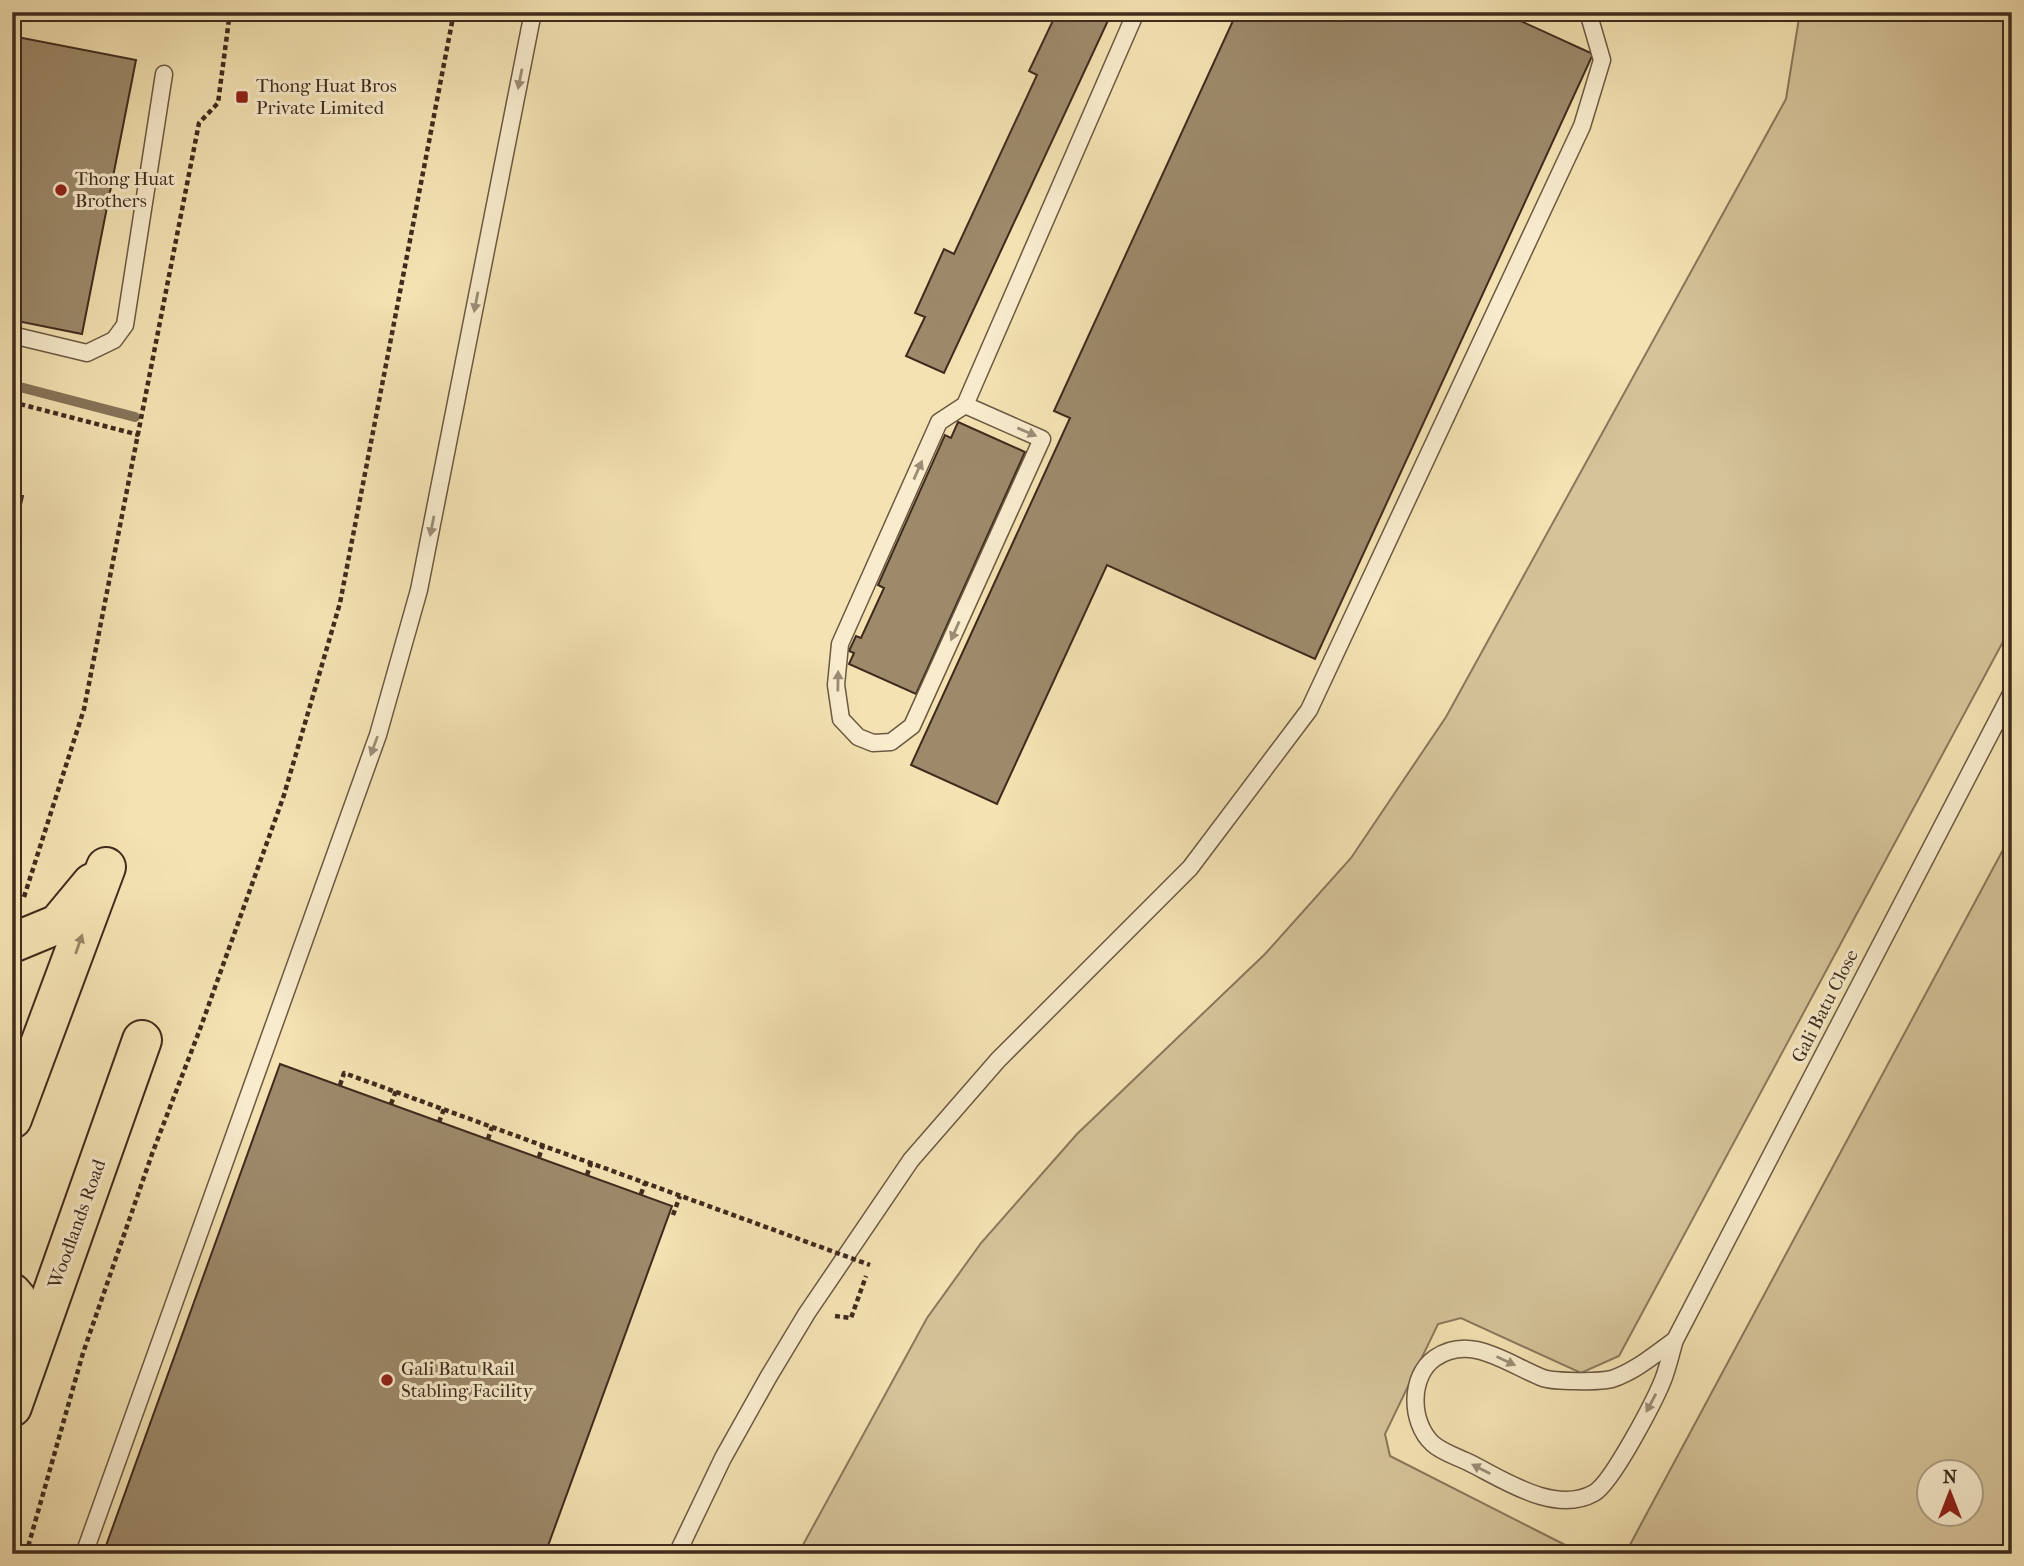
<svg xmlns="http://www.w3.org/2000/svg" width="2024" height="1566" viewBox="0 0 2024 1566" font-family="'IM FELL French Canon',serif">
  <style>
    .green { fill: #d5c399; stroke: #8a775c; stroke-width: 2; fill-rule: evenodd }
    .lines { fill: none; stroke-linecap: round; stroke-linejoin: round }
    .stream { stroke: #867459; stroke-width: 10 }
    .building { fill: #9d8a6b; stroke: #3f2b1e; stroke-width: 2 }
    .service-casing { stroke: #6c5943; stroke-width: 19 }
    .primary-casing { stroke: #3f2b1e; stroke-width: 42 }
    .path { stroke: #3f2b1e; stroke-width: 4.5; stroke-dasharray: 5 3.5; stroke-linecap: butt }
    .service { stroke: #f8eccd; stroke-width: 16 }
    .primary { stroke: #f4e2b2; stroke-width: 38 }
    .path-bridge { stroke: #3f2b1e; stroke-width: 4.5; stroke-dasharray: 5 3.5; stroke-linecap: butt }
    .oneway { fill: #9c8c76 }
    .oneway2 { fill: #9a8668 }
    .poi-dot { fill: #8f2418; stroke: #f8eccd; stroke-width: 2.5 }
    .labels { text-anchor: middle; dominant-baseline: central; stroke-width: 6; stroke-linejoin: round; paint-order: stroke }
    .poi-label { font-size: 19px; fill: #3f2b1e; stroke: #f8eccd; text-anchor: start }
    .street-label { font-size: 19px; fill: #3f2b1e; stroke: #f8eccd }
  </style>
  <rect width="100%" height="100%" fill="#f4e2b2"/>
  <filter id="stains"><feTurbulence type="fractalNoise" baseFrequency=".00286" numOctaves="4"/><feColorMatrix values="0 0 0 0 .2 0 0 0 0 .09 0 0 0 0 .02 0 0 0 .5 -.17"/></filter>
  <radialGradient id="worn" r=".72"><stop offset=".6" stop-color="#630" stop-opacity="0"/><stop offset="1" stop-color="#630" stop-opacity=".3"/></radialGradient>
  <g class="green">
    <path d="M1800,12H2012V625L1619,1356L1581,1373L1461,1318L1438,1324L1385,1434L1390,1456L1583,1554H798L927,1318L981,1243L1077,1134L1265,954L1351,858L1446,717L1786,99Z"/>
    <path d="M2012,833V1554H1625ZM1930,1472H1972V1514H1930Z"/>
  </g>
  <g class="lines">
    <path class="stream" d="M12,385L135,417"/>
  </g>
  <g class="building">
    <path d="M1057,12H1112L944,373L906,356L925,317L915,313L944,249L954,254L1037,75L1029,71Z"/>
    <path d="M1237,12H1501L1593,54L1315,659L1107,565L997,804L911,765L1070,418L1054,411Z"/>
    <path d="M12,36L136,60L82,334L12,320Z"/>
    <path d="M958,422L1025,452L916,694L849,664L854,653L849,651L856,636L861,638L884,588L878,585L945,435L951,438Z"/>
    <path d="M12,494L23,496L12,543Z"/>
    <path d="M280,1064L672,1206L545,1554H103Z"/>
  </g>
  <g class="lines">
    <defs>
      <g id="service">
        <path d="M12,335L87,353L114,340L125,325L164,74"/>
        <path d="M965,405L1042,439L912,726L891,742L873,743L858,737L841,719L836,685L840,644L939,422L965,405L1136,12"/>
        <path d="M1675,1340C1655,1354 1636,1371 1612,1379C1601,1382 1554,1382 1543,1378C1509,1365 1471,1333 1435,1358C1409,1376 1410,1422 1432,1443C1441,1452 1458,1457 1470,1463C1504,1480 1555,1515 1594,1493C1612,1483 1654,1402 1663,1380C1668,1367 1671,1353 1675,1340L2012,692"/>
        <path d="M84,1554L378,735L419,590L533,12"/>
        <path d="M677,1554L723,1458L769,1376L807,1313L911,1160L998,1060L1190,868L1309,710L1582,126L1602,60L1588,12"/>
      </g>
      <g id="primary">
        <path d="M12,943L58,924L92,883"/>
        <path d="M12,1119L106,867"/>
        <path d="M12,1293C28,1309 28,1333 29,1354"/>
        <path d="M12,1407L142,1040"/>
      </g>
    </defs>
    <use href="#service" class="service-casing"/>
    <use href="#primary" class="primary-casing"/>
    <g class="path">
      <path d="M12,402L139,435"/>
      <path d="M24,897L84,709L199,123L218,103L230,12"/>
      <path d="M391,1104L396,1091"/>
      <path d="M439,1122L444,1109"/>
      <path d="M488,1139L492,1127"/>
      <path d="M539,1157L543,1145"/>
      <path d="M587,1175L591,1163"/>
      <path d="M641,1194L645,1183"/>
      <path d="M673,1215L680,1196"/>
      <path d="M835,1316L851,1318L866,1276"/>
      <path d="M26,1554L83,1353L152,1154L200,1029L284,795L340,603L454,12"/>
    </g>
    <use href="#service" class="service"/>
    <use href="#primary" class="primary"/>
    <path class="path-bridge" d="M340,1085L344,1073L870,1265"/>
  </g>
  <defs><path id="oneway-solid" d="M-6-.8H1V-3.2L6.5 0L1 3.2V.8H-6Z" transform="scale(1.75)"/></defs>
  <g class="oneway">
    <use href="#oneway-solid" transform="translate(520 79) rotate(101)"/>
    <use href="#oneway-solid" transform="translate(476 302) rotate(101)"/>
    <use href="#oneway-solid" transform="translate(1027 432) rotate(23)"/>
    <use href="#oneway-solid" transform="translate(918 470) rotate(-66)"/>
    <use href="#oneway-solid" transform="translate(432 526) rotate(101)"/>
    <use href="#oneway-solid" transform="translate(955 631) rotate(114)"/>
    <use href="#oneway-solid" transform="translate(838 681) rotate(-89)"/>
    <use href="#oneway-solid" transform="translate(374 746) rotate(110)"/>
    <use href="#oneway-solid" transform="translate(1506 1361) rotate(25)"/>
    <use href="#oneway-solid" transform="translate(1651 1403) rotate(118)"/>
    <use href="#oneway-solid" transform="translate(1481 1469) rotate(-153)"/>
  </g>
  <use class="oneway2" href="#oneway-solid" transform="translate(79 944) rotate(-71)"/>
  <g class="poi-dot">
    <rect x="235" y="90" width="14" height="14" rx="3.5"/>
    <circle cx="61" cy="190" r="7"/>
    <circle cx="387" cy="1380" r="7"/>
  </g>
  <g class="labels">
    <g class="poi-label">
      <text x="256" y="86">Thong Huat Bros<tspan x="256" dy="22">Private Limited</tspan></text>
      <text x="75" y="179">Thong Huat<tspan x="75" dy="22">Brothers</tspan></text>
      <text x="401" y="1369">Gali Batu Rail<tspan x="401" dy="22">Stabling Facility</tspan></text>
    </g>
    <g class="street-label">
      <text transform="translate(1825 1006) rotate(-63)">Gali Batu Close</text>
      <text transform="translate(77 1224) rotate(-70)">Woodlands Road</text>
    </g>
  </g>
  <rect width="2024" height="1566" fill="none" stroke="#f4e2b2" stroke-width="42"/>
  <rect x="14" y="14" width="1996" height="1538" fill="none" stroke="#3f2b1e" stroke-width="3.5"/>
  <rect x="21" y="21" width="1982" height="1524" fill="none" stroke="#3f2b1e" stroke-width="2"/>
  <g transform="translate(1950 1493)"><circle r="33" fill="#f8eccd" stroke="#ae9f87" stroke-width="2"/>
  <path d="M0-5L12 26L0 18L-12 26Z" fill="#8f2418"/>
  <text y="-10" font-size="19" font-weight="bold" text-anchor="middle" fill="#3f2b1e">N</text>
  </g>
  <rect width="100%" height="100%" filter="url(#stains)"/>
  <rect width="100%" height="100%" fill="url(#worn)"/>
</svg>
